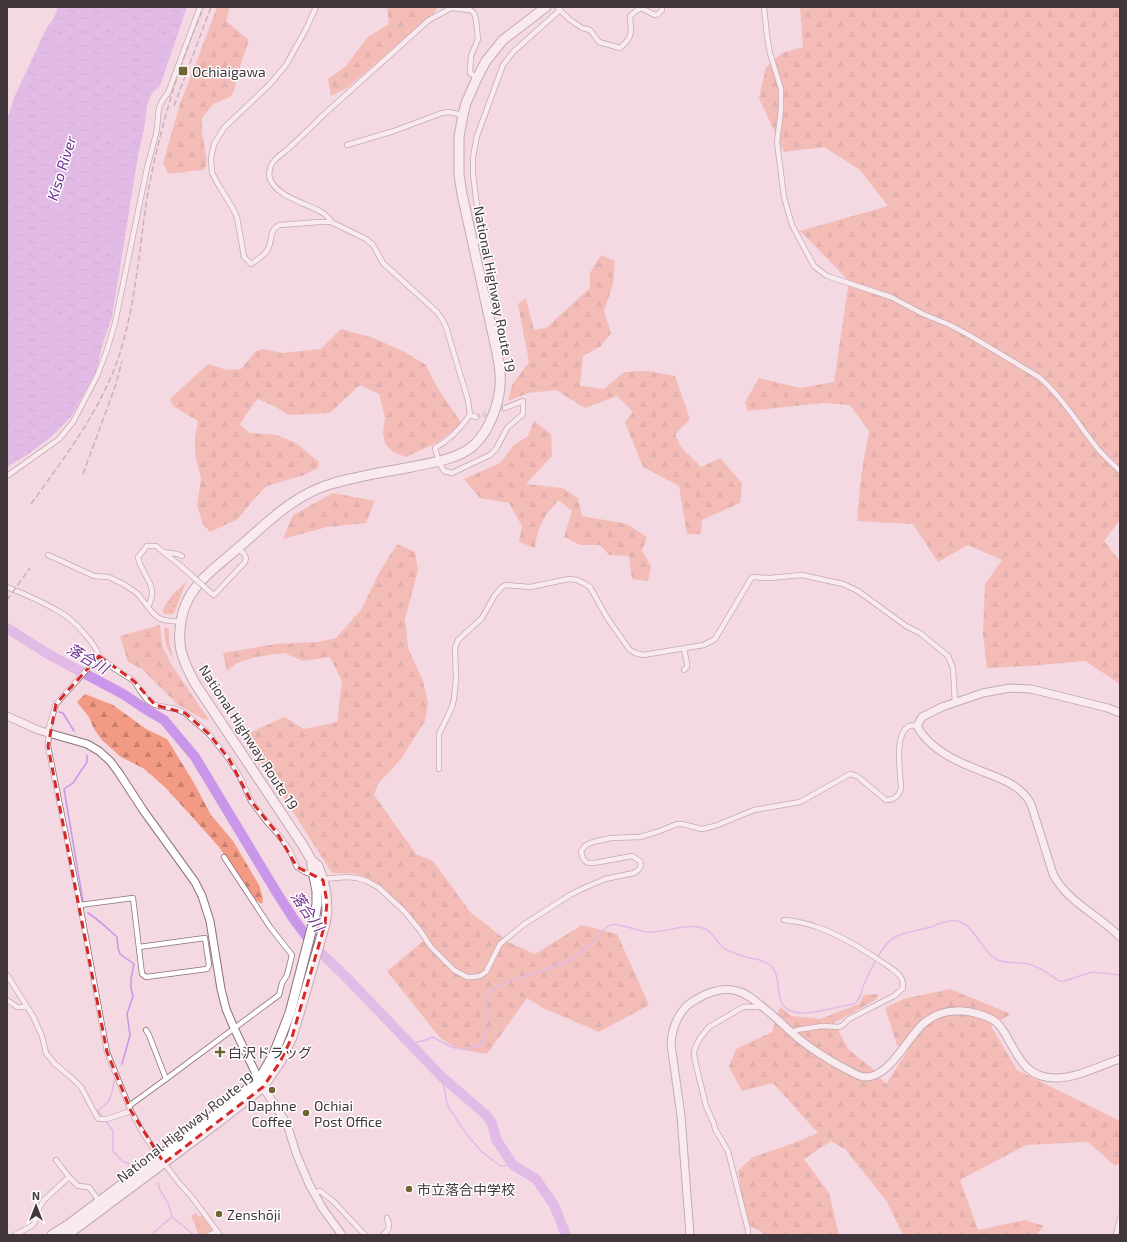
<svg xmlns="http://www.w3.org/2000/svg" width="1127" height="1242" viewBox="0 0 1127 1242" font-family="'Exo 2','Noto Sans JP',sans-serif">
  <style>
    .grass { fill: url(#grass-dots) }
    .forest { fill: url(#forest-firs) }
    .park { fill: url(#park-tufts) }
    .water { fill: url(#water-ripples) }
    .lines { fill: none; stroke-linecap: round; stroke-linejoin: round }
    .stream { stroke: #c996ea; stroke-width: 1.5 }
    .river { stroke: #c996ea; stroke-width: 10 }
    .street-tunnel { stroke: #d0b8c1; stroke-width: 4.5; stroke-dasharray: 4.5 2; stroke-linecap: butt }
    .street-casing { stroke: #8b727c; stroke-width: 6 }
    .secondary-casing { stroke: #8b727c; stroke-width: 9 }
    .primary-casing { stroke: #8b727c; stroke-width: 9 }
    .highway-casing { stroke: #8b727c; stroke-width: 11 }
    .street { stroke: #fff; stroke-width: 4.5 }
    .secondary { stroke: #fff; stroke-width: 7 }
    .primary { stroke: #fff; stroke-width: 7 }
    .highway { stroke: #fff; stroke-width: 9 }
    .rail { stroke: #95828a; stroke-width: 1.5; stroke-dasharray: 6 3; stroke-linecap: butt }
    .street-bridge-casing { stroke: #8b727c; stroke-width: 6; stroke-linecap: butt }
    .street-bridge { stroke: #fff; stroke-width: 4.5 }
    .marked { fill: none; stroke: #d62828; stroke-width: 3; stroke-dasharray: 8 5; stroke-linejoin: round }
    .poi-dot { fill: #706431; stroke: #fff; stroke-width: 1.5 }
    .labels { text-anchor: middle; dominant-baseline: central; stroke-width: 3; stroke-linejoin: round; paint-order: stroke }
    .poi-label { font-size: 14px; fill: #42373c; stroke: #fff; text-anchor: start }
    .street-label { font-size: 14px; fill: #42373c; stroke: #fff }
    .water-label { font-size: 15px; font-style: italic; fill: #6e2f90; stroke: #fff }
  </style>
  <defs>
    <pattern id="grass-dots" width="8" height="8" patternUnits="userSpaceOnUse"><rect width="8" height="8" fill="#f29a84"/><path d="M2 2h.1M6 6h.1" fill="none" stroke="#c67e6d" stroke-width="1.8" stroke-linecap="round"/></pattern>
    <pattern id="forest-firs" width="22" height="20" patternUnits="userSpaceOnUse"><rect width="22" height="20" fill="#f29a84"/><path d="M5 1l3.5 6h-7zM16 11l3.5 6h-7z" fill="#c67e6d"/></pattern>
    <pattern id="park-tufts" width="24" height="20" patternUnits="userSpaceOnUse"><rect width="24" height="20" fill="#f29a84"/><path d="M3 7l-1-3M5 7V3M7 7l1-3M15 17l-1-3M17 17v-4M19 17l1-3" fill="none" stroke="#c67e6d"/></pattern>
    <pattern id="water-ripples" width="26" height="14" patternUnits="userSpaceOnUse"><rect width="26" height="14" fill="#c996ea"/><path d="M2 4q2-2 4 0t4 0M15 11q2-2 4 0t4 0" fill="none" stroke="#a57bbf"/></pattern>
  </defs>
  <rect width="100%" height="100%" fill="#f4d8e2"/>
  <g class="grass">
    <path d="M186,582L174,613L172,614H165L162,611L172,595Z"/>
    <path d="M164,627L169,629V641L173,660L166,645Z"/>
  </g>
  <g class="forest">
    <path d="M217,7H230L226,21L249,40L241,63L234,91L230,97L213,104L202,118V131L207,163L204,170C192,170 180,174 168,173L163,163L180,104L209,29Z"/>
    <path d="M387,7H438L432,15L347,88L331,96L328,79L345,67L368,37L389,24Z"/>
    <path d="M800,7H1120V520L1104,541L1120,561V684L1085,661L1029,666L987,668L983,634L985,584L1002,560L968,545L938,562L913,524L857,521L861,476L869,431L850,405L823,403L748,411L745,402L759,378L800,388L834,382L849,281L800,231L888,206L860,170L824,147L784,152L759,98L766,67L782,53L803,47Z"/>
    <path d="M601,255L615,261L613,284L604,311L611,333L601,346L583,356L580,386L604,389L624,372L648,371L675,376L690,419L675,434L681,447L701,467L720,458L742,483L740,503L702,520L701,534H687L679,486L643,467L625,422L633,412L617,396L585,408L556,390L528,393L508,401L512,385L529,362L518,304L526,298L534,330L546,328L590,288V273Z"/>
    <path d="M341,329L371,337L403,351L426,365L437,387L462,424L438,442L406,457L393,452L385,444L383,433L385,418L379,394L360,385L330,413L288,415L276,407L258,399L254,403L240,424L249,433L276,435L296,443L319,462L318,468L304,475L267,486L254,499L238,519L210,532L203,524L197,505L201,479L195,454V437L198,421L173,406L170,399L208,364L227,370L241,369L255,352L263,349L282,353L321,349Z"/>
    <path d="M534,421L551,434L552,456L526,484L562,488L578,498L582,516L627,524L647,537L642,551L651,566L648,581L632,579L629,556L609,555L600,545H581L564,537L572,511L559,500C544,514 537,528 535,548L519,542L522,526L509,503L480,498L464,479L500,463L514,445L528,436Z"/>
    <path d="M333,493L375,501L366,523L327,527L283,539L293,515Z"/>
    <path d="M397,544L415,552L418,570L405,619L408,648L423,681L428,703L425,721L401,759L378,784L374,795L416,854L433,861L471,913L510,943L535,954L582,925L617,934L649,1005L599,1032L543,1008L527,998L487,1054L458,1049L440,1038L387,971L428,937C413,916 388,886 363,876C354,872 343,873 332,873L245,737V735L284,717L304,729L337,722L342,681L330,657L303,661L284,653L256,657L237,663L227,671L223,653L276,644L318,642L336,638L361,610L379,573Z"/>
    <path d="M160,625L162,646L171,664L209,720L203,719L177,704L142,669L128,662L120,636Z"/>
    <path d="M85,694L113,705L146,729L167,739L194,783L211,815L233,841L259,885L263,898L262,904L254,899L219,847L203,829L165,787L143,768L121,757L102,740L94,729L89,717L77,702Z"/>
    <path d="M950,989L1011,1014L991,1026L1017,1070L1120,1121V1163L1115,1166L1088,1142L1026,1145L960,1180L978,1230L1025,1220L1044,1226L1036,1235H903L887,1202L846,1150L831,1141L804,1159L829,1193L839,1235H764L762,1232L746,1224L738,1171L753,1157L794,1143L818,1133L773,1083L742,1091L729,1067L736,1049L772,1032L780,1007L792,1016L820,1019L859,1004L864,995L878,994L877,999L834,1023L849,1050L873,1069L886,1084L908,1050L897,1045L885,1008L903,999Z"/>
  </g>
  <path class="park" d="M196,1213L199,1217L202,1215L213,1231L204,1235H198L197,1230L191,1216Z"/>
  <path class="water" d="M58,7H187L160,86L152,93L147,106L144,129L138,156L112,317L103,343L96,371L71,417L51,437L27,455L7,467V120L14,98L47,27L54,18Z"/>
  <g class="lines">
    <g class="stream">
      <path d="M59,712L63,713L74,731"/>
      <path d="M83,901L64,789L73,783L87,762V755"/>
      <path d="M88,913C99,920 107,928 117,937L118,948L120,954L134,964L131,979V988L133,996L127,1014L130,1035L122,1064"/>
      <path d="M409,1043L423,1041L433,1037C451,1048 461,1054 482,1044C485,1036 486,1024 486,1015C486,1009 484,1002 488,996C496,983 517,979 531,974C541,971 552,967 563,963C574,959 590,944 599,936C602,932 605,927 610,925C619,922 636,931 647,932C664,933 687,923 703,928C714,931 717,946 727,950C734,953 742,956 749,958C756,959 764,960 770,965C786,978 767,1012 802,1013C816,1013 830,1009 843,1006C846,1005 851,1005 854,1004C861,1000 861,991 864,984C870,971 882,944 895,937C903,932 921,930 931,927C941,923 953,917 963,923C977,931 981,950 996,959C1004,964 1013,962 1022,963C1036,964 1048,973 1059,981H1064L1092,972L1120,975"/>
      <path d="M442,1077L447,1103L449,1108L467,1135L482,1152L500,1166L513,1165"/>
      <path d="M114,1081C113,1087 112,1097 108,1102C105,1106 101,1106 98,1111L113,1131V1151L122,1161L132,1165"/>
      <path d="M158,1183L160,1190L168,1203L172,1217L194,1235"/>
      <path d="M153,1233L172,1217"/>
    </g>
    <path class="river" d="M7,628L48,654L123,694L147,710L164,720L195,757L277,893L293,918L313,945L347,978L442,1077L485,1114L492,1123L496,1139L513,1165L536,1179L554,1205L566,1235"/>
    <path class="street-tunnel" d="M476,417L505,408"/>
    <defs>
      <g id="street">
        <path d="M316,7L306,29L286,65L270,84L224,128L214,144L211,158L212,173L218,184L232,207L237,217L244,257L251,264C257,260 265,255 268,249C273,240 268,232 279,225L320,222H331L366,239L373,245L383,263L437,312L442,319L446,327L468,400L470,415C460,429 450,440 435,448L439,462L444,471L452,473L490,455L496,449L507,428L523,414V401L505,408"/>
        <path d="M557,7L569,19L582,28L590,30L599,42L620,48C634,36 631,32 630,16L636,11L641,8L655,15L658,14L662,10V7"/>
        <path d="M764,7L767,36L770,53L781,89V110L777,142L784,197L792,225L814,266L827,276L891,297L923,314L950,325L967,334L1039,377C1061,396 1076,421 1094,444C1101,454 1111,462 1120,471"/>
        <path d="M347,145L394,131L442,113L449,112L463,115"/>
        <path d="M331,222C325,205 280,203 270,179C268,174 270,165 274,161C277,157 283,153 288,149C299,138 311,128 321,117L429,20L451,8L470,10L474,13L476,20L478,39L471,56L470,73L477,78"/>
        <path d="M472,243L478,241L481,238L473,174V157L477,136L503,65L513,52L560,10"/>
        <path d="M470,415L476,417"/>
        <path d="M7,476L59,439L73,422L97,376L107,350L115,323L147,168C150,157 153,146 156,134C160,116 154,109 168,93L200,7"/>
        <path d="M164,552L177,554L182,556"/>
        <path d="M48,555L94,576L109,577L125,585L138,594L148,607"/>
        <path d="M7,587C25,594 47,604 63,614C73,620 96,644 99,656L56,704L49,727L48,746L80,905L107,1052L131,1111L143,1133L159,1157"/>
        <path d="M210,592L214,595L245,562L246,558L244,554L238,548"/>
        <path d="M181,622C163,620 159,622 148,607C160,584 142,578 138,557L147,546H156L182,567"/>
        <path d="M684,649L687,663V667L684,670"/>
        <path d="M99,656L112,667L134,681L141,692L147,700L155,705L176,709L185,713L209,734L229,759L240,777L251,801L266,821L277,833L289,849L297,867L305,872L315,876"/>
        <path d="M439,769V734L452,707L454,699L456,678L455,648L458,640L482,618L495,595L502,587L505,585L530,587L569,579L577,580L585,584L590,587L606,616L629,649L635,653L643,655L704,645L715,639L752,577L769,578L802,575L843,584L858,591L906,626L920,633L948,656L953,668L955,703"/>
        <path d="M321,879L347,877L357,878L367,881L378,887L404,911L419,929L431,947L454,970L467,977H473L480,976L486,972L500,944L523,925L570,895L584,888L605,879L634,873L638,870L641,866L640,861L632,856L594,863H588L584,860L582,856L581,851L586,845L593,842L611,838L640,837L657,832L677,824H682L702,829L715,826L754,810L800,802L850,774L857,776L886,800C894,800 898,797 901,789C901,775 893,735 909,726C912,725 915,726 918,726"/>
        <path d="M80,905L133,898L142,974L146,977L207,969L209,965L205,938L139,947"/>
        <path d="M784,920C795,921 806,923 817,927C841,935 867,952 888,966C892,969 897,972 900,976C903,980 903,983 903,988L894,996L849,1019L843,1025L839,1027L822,1026L797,1030L792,1032"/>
        <path d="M7,975L33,1016L42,1036L46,1053L55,1064L73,1079L81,1087L97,1117L99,1119H107L131,1111"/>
        <path d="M7,1000L17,1007H26"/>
        <path d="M166,1079L279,995L282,983L287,975L292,955L270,927L224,857"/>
        <path d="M129,1106L166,1079L149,1035L146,1030"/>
        <path d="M56,1160L69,1177L78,1186L89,1187L99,1201"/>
        <path d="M164,1163L179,1183L191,1196L220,1235"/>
        <path d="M314,1193L320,1191L334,1202L365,1235"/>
        <path d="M15,1235L33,1225L37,1217L38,1210L44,1200L69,1177"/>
        <path d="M209,1235L217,1231"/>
        <path d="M383,1235C390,1230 390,1225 387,1218"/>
        <path d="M748,1235V1230L728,1151L715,1129L714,1124L706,1106L695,1061L694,1052L696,1046L700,1038L709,1027L743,1007C750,1006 755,1008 761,1006"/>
        <path d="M1116,1235L1120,1218"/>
      </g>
      <g id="secondary">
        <path d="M1120,713L1108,708L1031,689L1010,688L983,693L942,707L922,717L918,724V728C929,746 949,758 969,766C991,776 1019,781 1031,804L1053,874C1067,902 1099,915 1120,937"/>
        <path d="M7,716L38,730L87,744L99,751L110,761L119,773L143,810L195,882L202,896L210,921L221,989L226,1009L234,1028L259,1080"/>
        <path d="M690,1235L681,1116L671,1044C672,1026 680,1007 697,999C709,992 723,987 737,991C746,993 753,999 760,1005C774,1015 786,1028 799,1039C812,1049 827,1059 842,1067C849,1070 857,1076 864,1077C889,1079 907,1038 923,1024C932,1016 944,1011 956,1011C967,1010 987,1015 996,1022C1001,1026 1004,1032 1007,1037C1019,1058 1027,1079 1057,1078C1076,1078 1102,1065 1120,1059"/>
      </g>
      <path id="primary" d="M261,1084L287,1124L296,1153L309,1184L323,1209L342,1235"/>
      <g id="highway">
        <path d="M52,1235L68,1225L212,1117L259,1080L274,1054L290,1013L314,920L317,904V891L312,866V861"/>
        <path d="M67,1235L217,1123L263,1087L280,1062L292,1037L301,1007L325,924L327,911L326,894L323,880L318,866L312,861L302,844L196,685C191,676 186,667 183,657C178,644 179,626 183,612C191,584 216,567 237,549C266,524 293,495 331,484C357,476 385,472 411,467C431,463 458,459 473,446C491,430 502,397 500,374C500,367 498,360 497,353L462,194L459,174V137L463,115L466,103L477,78L486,61L503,40L546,7"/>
      </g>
    </defs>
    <use href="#street" class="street-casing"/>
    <use href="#secondary" class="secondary-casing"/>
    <use href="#primary" class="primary-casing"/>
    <use href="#highway" class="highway-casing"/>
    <use href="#street" class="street"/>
    <use href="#secondary" class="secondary"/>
    <use href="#primary" class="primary"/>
    <use href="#highway" class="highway"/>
    <g class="rail">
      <path d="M174,106L211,7"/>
      <path d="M83,474L115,387L122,361"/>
      <path d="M31,504C64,458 99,413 118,359C136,305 139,248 148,192C160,129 178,66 204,7"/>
      <path d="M7,600L30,568"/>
    </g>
    <defs>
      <path id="street-bridge" d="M182,567L210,592"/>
    </defs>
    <use href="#street-bridge" class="street-bridge-casing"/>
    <use href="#street-bridge" class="street-bridge"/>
  </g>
  <path d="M0 0H1127V1242H0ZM99,656L134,681L155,705L185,713L209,734L229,759L251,801L277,833L297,867L323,880L327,902L325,924L292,1037L280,1062L263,1087L164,1163L131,1111L107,1052L48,746L56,704Z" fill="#f4d8e2" fill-opacity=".55" fill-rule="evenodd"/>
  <path class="marked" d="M99,656L134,681L155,705L185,713L209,734L229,759L251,801L277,833L297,867L323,880L327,902L325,924L292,1037L280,1062L263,1087L164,1163L131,1111L107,1052L48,746L56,704Z"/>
  <g class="poi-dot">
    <rect x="178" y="66" width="10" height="10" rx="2"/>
    <path d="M218 1046h4v4h4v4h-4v4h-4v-4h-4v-4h4z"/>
    <circle cx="272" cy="1090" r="4"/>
    <circle cx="306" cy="1113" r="4"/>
    <circle cx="409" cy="1189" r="4"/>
    <circle cx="219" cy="1214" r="4"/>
  </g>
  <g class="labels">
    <g class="poi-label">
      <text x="192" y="71">Ochiaigawa</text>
      <text x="228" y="1052">白沢ドラッグ</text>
      <text x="272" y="1105" text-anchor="middle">Daphne<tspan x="272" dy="16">Coffee</tspan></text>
      <text x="314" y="1105">Ochiai<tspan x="314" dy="16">Post Office</tspan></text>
      <text x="417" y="1189">市立落合中学校</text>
      <text x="227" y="1214">Zenshōji</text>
    </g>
    <g class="street-label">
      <text transform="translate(495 289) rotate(79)">National Highway Route 19</text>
      <text transform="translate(249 737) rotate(57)">National Highway Route 19</text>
      <text transform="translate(185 1127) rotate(-38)">National Highway Route 19</text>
    </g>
    <g class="water-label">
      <text transform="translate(61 168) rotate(-73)">Kiso River</text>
      <text transform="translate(88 658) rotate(30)">落合川</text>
      <text transform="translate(308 911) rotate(55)">落合川</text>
    </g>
  </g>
  <rect width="1127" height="1242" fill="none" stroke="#42373c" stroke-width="16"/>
  <g transform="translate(36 1206)" stroke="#ffffff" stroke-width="3" paint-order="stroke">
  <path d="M0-3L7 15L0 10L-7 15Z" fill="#42373c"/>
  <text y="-6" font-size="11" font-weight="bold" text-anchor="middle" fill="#42373c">N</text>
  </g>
</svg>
